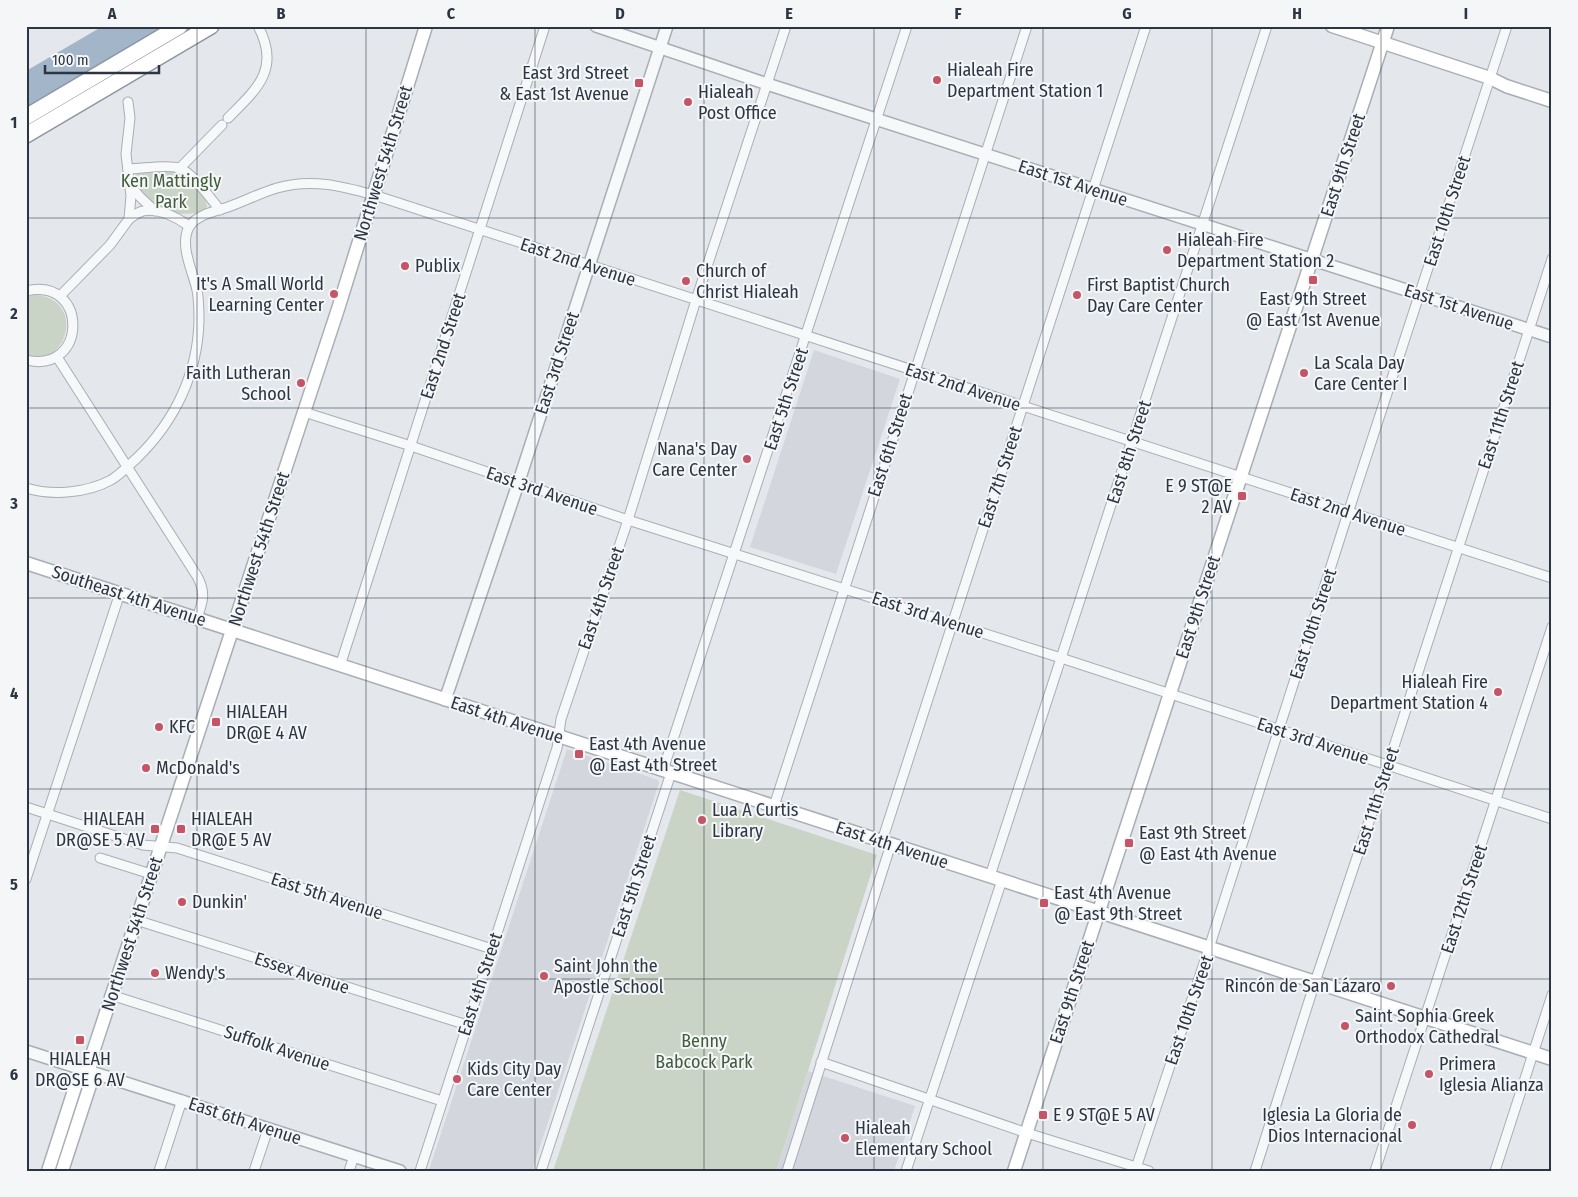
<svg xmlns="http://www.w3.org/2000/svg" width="1578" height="1197" viewBox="0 0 1578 1197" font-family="'Fira Sans Condensed',sans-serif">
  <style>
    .built { fill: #d3d6dd }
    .green { fill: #cad4c6 }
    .water { fill: #a3b5c8 }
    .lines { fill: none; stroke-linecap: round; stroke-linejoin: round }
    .minor-casing { stroke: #a9aeb5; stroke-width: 11 }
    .tertiary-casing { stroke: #a9aeb5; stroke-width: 14 }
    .secondary-casing { stroke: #a9aeb5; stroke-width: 15 }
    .trunk-casing { stroke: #8d95a1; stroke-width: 18 }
    .minor { stroke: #f7f8fa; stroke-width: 9 }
    .tertiary { stroke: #f7f8fa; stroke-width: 11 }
    .secondary { stroke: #fff; stroke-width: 12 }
    .trunk { stroke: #fff; stroke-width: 15 }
    .grid { fill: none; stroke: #2d3543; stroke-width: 1; stroke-opacity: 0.55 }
    .poi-dot { fill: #c55467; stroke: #f4f6f8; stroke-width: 2 }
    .labels { text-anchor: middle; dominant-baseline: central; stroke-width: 4; stroke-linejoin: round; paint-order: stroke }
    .poi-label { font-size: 18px; fill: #2d3543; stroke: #f4f6f8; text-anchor: start }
    .street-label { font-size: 18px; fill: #2d3543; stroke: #f4f6f8 }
    .park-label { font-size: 18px; fill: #425d3b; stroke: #f4f6f8 }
    .neatline { fill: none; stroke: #2d3543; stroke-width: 2 }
    .grid-label { font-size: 16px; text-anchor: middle; font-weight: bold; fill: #2d3543 }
  </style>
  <rect width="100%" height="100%" fill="#e4e7eb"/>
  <g class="built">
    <path d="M814,350L900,379L836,574L750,547Z"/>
    <path d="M567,749L658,780L659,783L532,1171L429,1170Z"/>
    <path d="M808,1071L915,1106L894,1171H776Z"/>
  </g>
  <g class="green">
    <path d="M174,171C184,175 206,195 207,206L205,210C190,217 164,214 151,204C145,199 140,192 135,187L134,176L138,173Z"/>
    <path d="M33,295C87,296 68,371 26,356V297Z"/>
    <path d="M680,790L877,855L776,1171H553Z"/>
  </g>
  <path class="water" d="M103,26H164L26,107V71Z"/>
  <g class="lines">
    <defs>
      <g id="minor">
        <path d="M228,118C257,89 281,69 258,26"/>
        <path d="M128,169C142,169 166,164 179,168C193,173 210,198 220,210"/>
        <path d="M179,169L222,125"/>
        <path d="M131,186L140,197L155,211"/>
        <path d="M129,219C133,216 138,212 143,211C158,207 178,218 189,226"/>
        <path d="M26,291C89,276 88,375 26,360"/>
        <path d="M60,296L110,245L129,219L131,196L126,154L130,118L128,102"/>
        <path d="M57,357L197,576C206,592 203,602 197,618"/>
        <path d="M304,412L411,446L628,520L1061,658L1552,819"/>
        <path d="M26,488C52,496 87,493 111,480C121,474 129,465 137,458C175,421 198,373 199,320C199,310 199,300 197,290C193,272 179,245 189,227C196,215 215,211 228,207C245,201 260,193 277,188C311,178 341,186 374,195L1552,578"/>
        <path d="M340,666L545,26"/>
        <path d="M663,770L907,26"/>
        <path d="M774,806L1027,26"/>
        <path d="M26,807L143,845L177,848L492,949"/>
        <path d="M882,841L1146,26"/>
        <path d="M100,858L151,874"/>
        <path d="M990,876L1267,26"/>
        <path d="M26,879L120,593"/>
        <path d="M136,920L467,1025"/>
        <path d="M111,995L442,1101"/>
        <path d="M821,1062L1027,1133L1149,1171"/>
        <path d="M159,1171L182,1100"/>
        <path d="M254,1171L268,1129"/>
        <path d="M349,1171L354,1156"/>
        <path d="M420,1171L557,748L561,719L628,520L696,300L786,26"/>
        <path d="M541,1171L671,773"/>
        <path d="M787,1171L891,844"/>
        <path d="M906,1171L1002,880"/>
        <path d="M1135,1171L1209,948L1348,513L1507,26"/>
        <path d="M1255,1171L1315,982L1388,765L1552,259"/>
        <path d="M1375,1171L1552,627"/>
        <path d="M1495,1171L1552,995"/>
      </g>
      <g id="tertiary">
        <path d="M596,26L767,84L1552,337"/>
        <path d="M445,700L518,484L667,26"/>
        <path d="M26,1051L400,1171"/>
      </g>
      <g id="secondary">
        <path d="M1332,26L1490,78L1506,86L1552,101"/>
        <path d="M26,563L1552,1059"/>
        <path d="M48,1171L77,1081L89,1071"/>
        <path d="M62,1171L91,1082L89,1071L93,1052L338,309L426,26"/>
        <path d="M1014,1171L1388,26"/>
      </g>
      <g id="trunk">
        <path d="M26,117L180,26"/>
        <path d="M26,135L211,26"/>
      </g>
    </defs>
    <use href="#minor" class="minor-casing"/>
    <use href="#tertiary" class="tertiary-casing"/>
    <use href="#secondary" class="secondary-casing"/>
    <use href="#trunk" class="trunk-casing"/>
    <use href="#minor" class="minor"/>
    <use href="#tertiary" class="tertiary"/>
    <use href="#secondary" class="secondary"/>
    <use href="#trunk" class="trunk"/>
  </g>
  <path class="grid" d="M197,26V1171M366,26V1171M535,26V1171M704,26V1171M874,26V1171M1043,26V1171M1212,26V1171M1381,26V1171M26,218H1552M26,408H1552M26,598H1552M26,789H1552M26,979H1552"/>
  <g class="poi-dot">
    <circle cx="937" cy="80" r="5"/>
    <rect x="634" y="78" width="10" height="10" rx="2.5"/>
    <circle cx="688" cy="102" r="5"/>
    <circle cx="1167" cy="250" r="5"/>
    <circle cx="405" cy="266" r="5"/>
    <rect x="1308" y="275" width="10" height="10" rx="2.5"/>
    <circle cx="686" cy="281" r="5"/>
    <circle cx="334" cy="294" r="5"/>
    <circle cx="1077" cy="295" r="5"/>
    <circle cx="1304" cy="373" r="5"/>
    <circle cx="301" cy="383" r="5"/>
    <circle cx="747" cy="459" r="5"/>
    <rect x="1237" y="491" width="10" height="10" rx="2.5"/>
    <circle cx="1498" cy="692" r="5"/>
    <rect x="211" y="717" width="10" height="10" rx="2.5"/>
    <circle cx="159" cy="727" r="5"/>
    <rect x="574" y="749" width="10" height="10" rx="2.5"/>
    <circle cx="146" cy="768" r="5"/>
    <circle cx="702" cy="820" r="5"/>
    <rect x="150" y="824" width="10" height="10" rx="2.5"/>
    <rect x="176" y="824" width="10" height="10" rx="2.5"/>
    <rect x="1124" y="838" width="10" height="10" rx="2.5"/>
    <circle cx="182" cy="902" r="5"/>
    <rect x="1039" y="898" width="10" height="10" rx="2.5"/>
    <circle cx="155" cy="973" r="5"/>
    <circle cx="544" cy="976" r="5"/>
    <circle cx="1391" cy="986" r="5"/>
    <circle cx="1345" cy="1026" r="5"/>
    <rect x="75" y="1035" width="10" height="10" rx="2.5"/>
    <circle cx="1429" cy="1074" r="5"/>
    <circle cx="457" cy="1079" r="5"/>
    <rect x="1038" y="1110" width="10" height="10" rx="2.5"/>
    <circle cx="1412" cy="1125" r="5"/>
    <circle cx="845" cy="1138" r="5"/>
  </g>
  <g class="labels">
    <g class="poi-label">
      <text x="947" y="70">Hialeah Fire<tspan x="947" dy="21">Department Station 1</tspan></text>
      <text x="629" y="73" text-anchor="end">East 3rd Street<tspan x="629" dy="21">&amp; East 1st Avenue</tspan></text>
      <text x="698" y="92">Hialeah<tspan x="698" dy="21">Post Office</tspan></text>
      <text x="1177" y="240">Hialeah Fire<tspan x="1177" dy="21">Department Station 2</tspan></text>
      <text x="415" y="266">Publix</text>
      <text x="696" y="271">Church of<tspan x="696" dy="21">Christ Hialeah</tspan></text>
      <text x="324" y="284" text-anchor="end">It's A Small World<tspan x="324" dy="21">Learning Center</tspan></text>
      <text x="1087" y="285">First Baptist Church<tspan x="1087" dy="21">Day Care Center</tspan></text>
      <text x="1313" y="299" text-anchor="middle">East 9th Street<tspan x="1313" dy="21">@ East 1st Avenue</tspan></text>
      <text x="1314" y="363">La Scala Day<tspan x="1314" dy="21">Care Center I</tspan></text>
      <text x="291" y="373" text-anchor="end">Faith Lutheran<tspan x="291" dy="21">School</tspan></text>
      <text x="737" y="449" text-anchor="end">Nana's Day<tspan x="737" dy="21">Care Center</tspan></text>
      <text x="1232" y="486" text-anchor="end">E 9 ST@E<tspan x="1232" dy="21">2 AV</tspan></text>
      <text x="1488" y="682" text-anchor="end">Hialeah Fire<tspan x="1488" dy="21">Department Station 4</tspan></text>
      <text x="226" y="712">HIALEAH<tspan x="226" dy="21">DR@E 4 AV</tspan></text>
      <text x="169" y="727">KFC</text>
      <text x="589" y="744">East 4th Avenue<tspan x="589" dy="21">@ East 4th Street</tspan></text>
      <text x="156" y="768">McDonald's</text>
      <text x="712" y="810">Lua A Curtis<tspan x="712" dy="21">Library</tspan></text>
      <text x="145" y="819" text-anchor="end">HIALEAH<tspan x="145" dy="21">DR@SE 5 AV</tspan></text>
      <text x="191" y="819">HIALEAH<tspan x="191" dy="21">DR@E 5 AV</tspan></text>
      <text x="1139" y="833">East 9th Street<tspan x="1139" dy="21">@ East 4th Avenue</tspan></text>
      <text x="1054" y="893">East 4th Avenue<tspan x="1054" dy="21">@ East 9th Street</tspan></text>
      <text x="192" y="902">Dunkin'</text>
      <text x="554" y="966">Saint John the<tspan x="554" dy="21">Apostle School</tspan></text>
      <text x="165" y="973">Wendy's</text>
      <text x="1381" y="986" text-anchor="end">Rincón de San Lázaro</text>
      <text x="1355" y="1016">Saint Sophia Greek<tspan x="1355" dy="21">Orthodox Cathedral</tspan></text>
      <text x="80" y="1059" text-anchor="middle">HIALEAH<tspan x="80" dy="21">DR@SE 6 AV</tspan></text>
      <text x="1439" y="1064">Primera<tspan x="1439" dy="21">Iglesia Alianza</tspan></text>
      <text x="467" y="1069">Kids City Day<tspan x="467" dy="21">Care Center</tspan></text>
      <text x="1053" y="1115">E 9 ST@E 5 AV</text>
      <text x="1402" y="1115" text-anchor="end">Iglesia La Gloria de<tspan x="1402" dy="21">Dios Internacional</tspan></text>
      <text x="855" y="1128">Hialeah<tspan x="855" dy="21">Elementary School</tspan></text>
    </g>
    <g class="street-label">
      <text transform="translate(383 163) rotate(-73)">Northwest 54th Street</text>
      <text transform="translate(1343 165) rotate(-72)">East 9th Street</text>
      <text transform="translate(1073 183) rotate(18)">East 1st Avenue</text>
      <text transform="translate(1447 211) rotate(-72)">East 10th Street</text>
      <text transform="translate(578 262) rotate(18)">East 2nd Avenue</text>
      <text transform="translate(1459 307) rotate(18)">East 1st Avenue</text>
      <text transform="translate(443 346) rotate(-72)">East 2nd Street</text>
      <text transform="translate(557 363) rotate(-72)">East 3rd Street</text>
      <text transform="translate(963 387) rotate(18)">East 2nd Avenue</text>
      <text transform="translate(786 399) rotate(-72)">East 5th Street</text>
      <text transform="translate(1501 415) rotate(-72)">East 11th Street</text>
      <text transform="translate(890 445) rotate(-72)">East 6th Street</text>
      <text transform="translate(1129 452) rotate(-72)">East 8th Street</text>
      <text transform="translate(1000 477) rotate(-72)">East 7th Street</text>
      <text transform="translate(542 491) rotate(19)">East 3rd Avenue</text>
      <text transform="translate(1348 512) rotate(18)">East 2nd Avenue</text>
      <text transform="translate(259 549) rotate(-72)">Northwest 54th Street</text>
      <text transform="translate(129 596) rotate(18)">Southeast 4th Avenue</text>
      <text transform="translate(601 598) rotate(-71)">East 4th Street</text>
      <text transform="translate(1198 607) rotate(-72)">East 9th Street</text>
      <text transform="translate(928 615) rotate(18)">East 3rd Avenue</text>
      <text transform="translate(1313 624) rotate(-72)">East 10th Street</text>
      <text transform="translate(507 720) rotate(18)">East 4th Avenue</text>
      <text transform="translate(1313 741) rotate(18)">East 3rd Avenue</text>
      <text transform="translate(1376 801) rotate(-72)">East 11th Street</text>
      <text transform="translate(892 845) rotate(18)">East 4th Avenue</text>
      <text transform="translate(634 886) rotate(-72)">East 5th Street</text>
      <text transform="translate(327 896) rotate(18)">East 5th Avenue</text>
      <text transform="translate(1464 899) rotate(-72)">East 12th Street</text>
      <text transform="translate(132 934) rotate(-72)">Northwest 54th Street</text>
      <text transform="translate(302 973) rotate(18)">Essex Avenue</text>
      <text transform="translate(480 984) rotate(-72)">East 4th Street</text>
      <text transform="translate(1072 992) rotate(-72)">East 9th Street</text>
      <text transform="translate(1189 1010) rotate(-71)">East 10th Street</text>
      <text transform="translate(277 1048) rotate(18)">Suffolk Avenue</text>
      <text transform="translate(245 1121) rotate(18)">East 6th Avenue</text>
    </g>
    <g class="park-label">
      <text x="171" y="181">Ken Mattingly<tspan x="171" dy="21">Park</tspan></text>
      <text x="704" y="1041">Benny<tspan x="704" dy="21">Babcock Park</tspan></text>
    </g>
  </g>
  <rect width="1578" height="1197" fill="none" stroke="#f4f6f8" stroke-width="55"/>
  <path d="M45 65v8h114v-8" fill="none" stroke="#2d3543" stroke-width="2.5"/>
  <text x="52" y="65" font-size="15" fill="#2d3543" stroke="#f4f6f8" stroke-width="4" paint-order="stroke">100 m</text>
  <rect x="28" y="28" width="1522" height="1142" class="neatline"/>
  <g class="grid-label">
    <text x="112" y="19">A</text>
    <text x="281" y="19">B</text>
    <text x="451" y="19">C</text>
    <text x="620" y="19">D</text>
    <text x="789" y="19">E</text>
    <text x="958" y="19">F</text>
    <text x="1127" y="19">G</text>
    <text x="1297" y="19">H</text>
    <text x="1466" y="19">I</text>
    <text x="14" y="128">1</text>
    <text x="14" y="319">2</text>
    <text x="14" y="509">3</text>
    <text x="14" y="699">4</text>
    <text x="14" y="890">5</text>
    <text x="14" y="1080">6</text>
  </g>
</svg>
